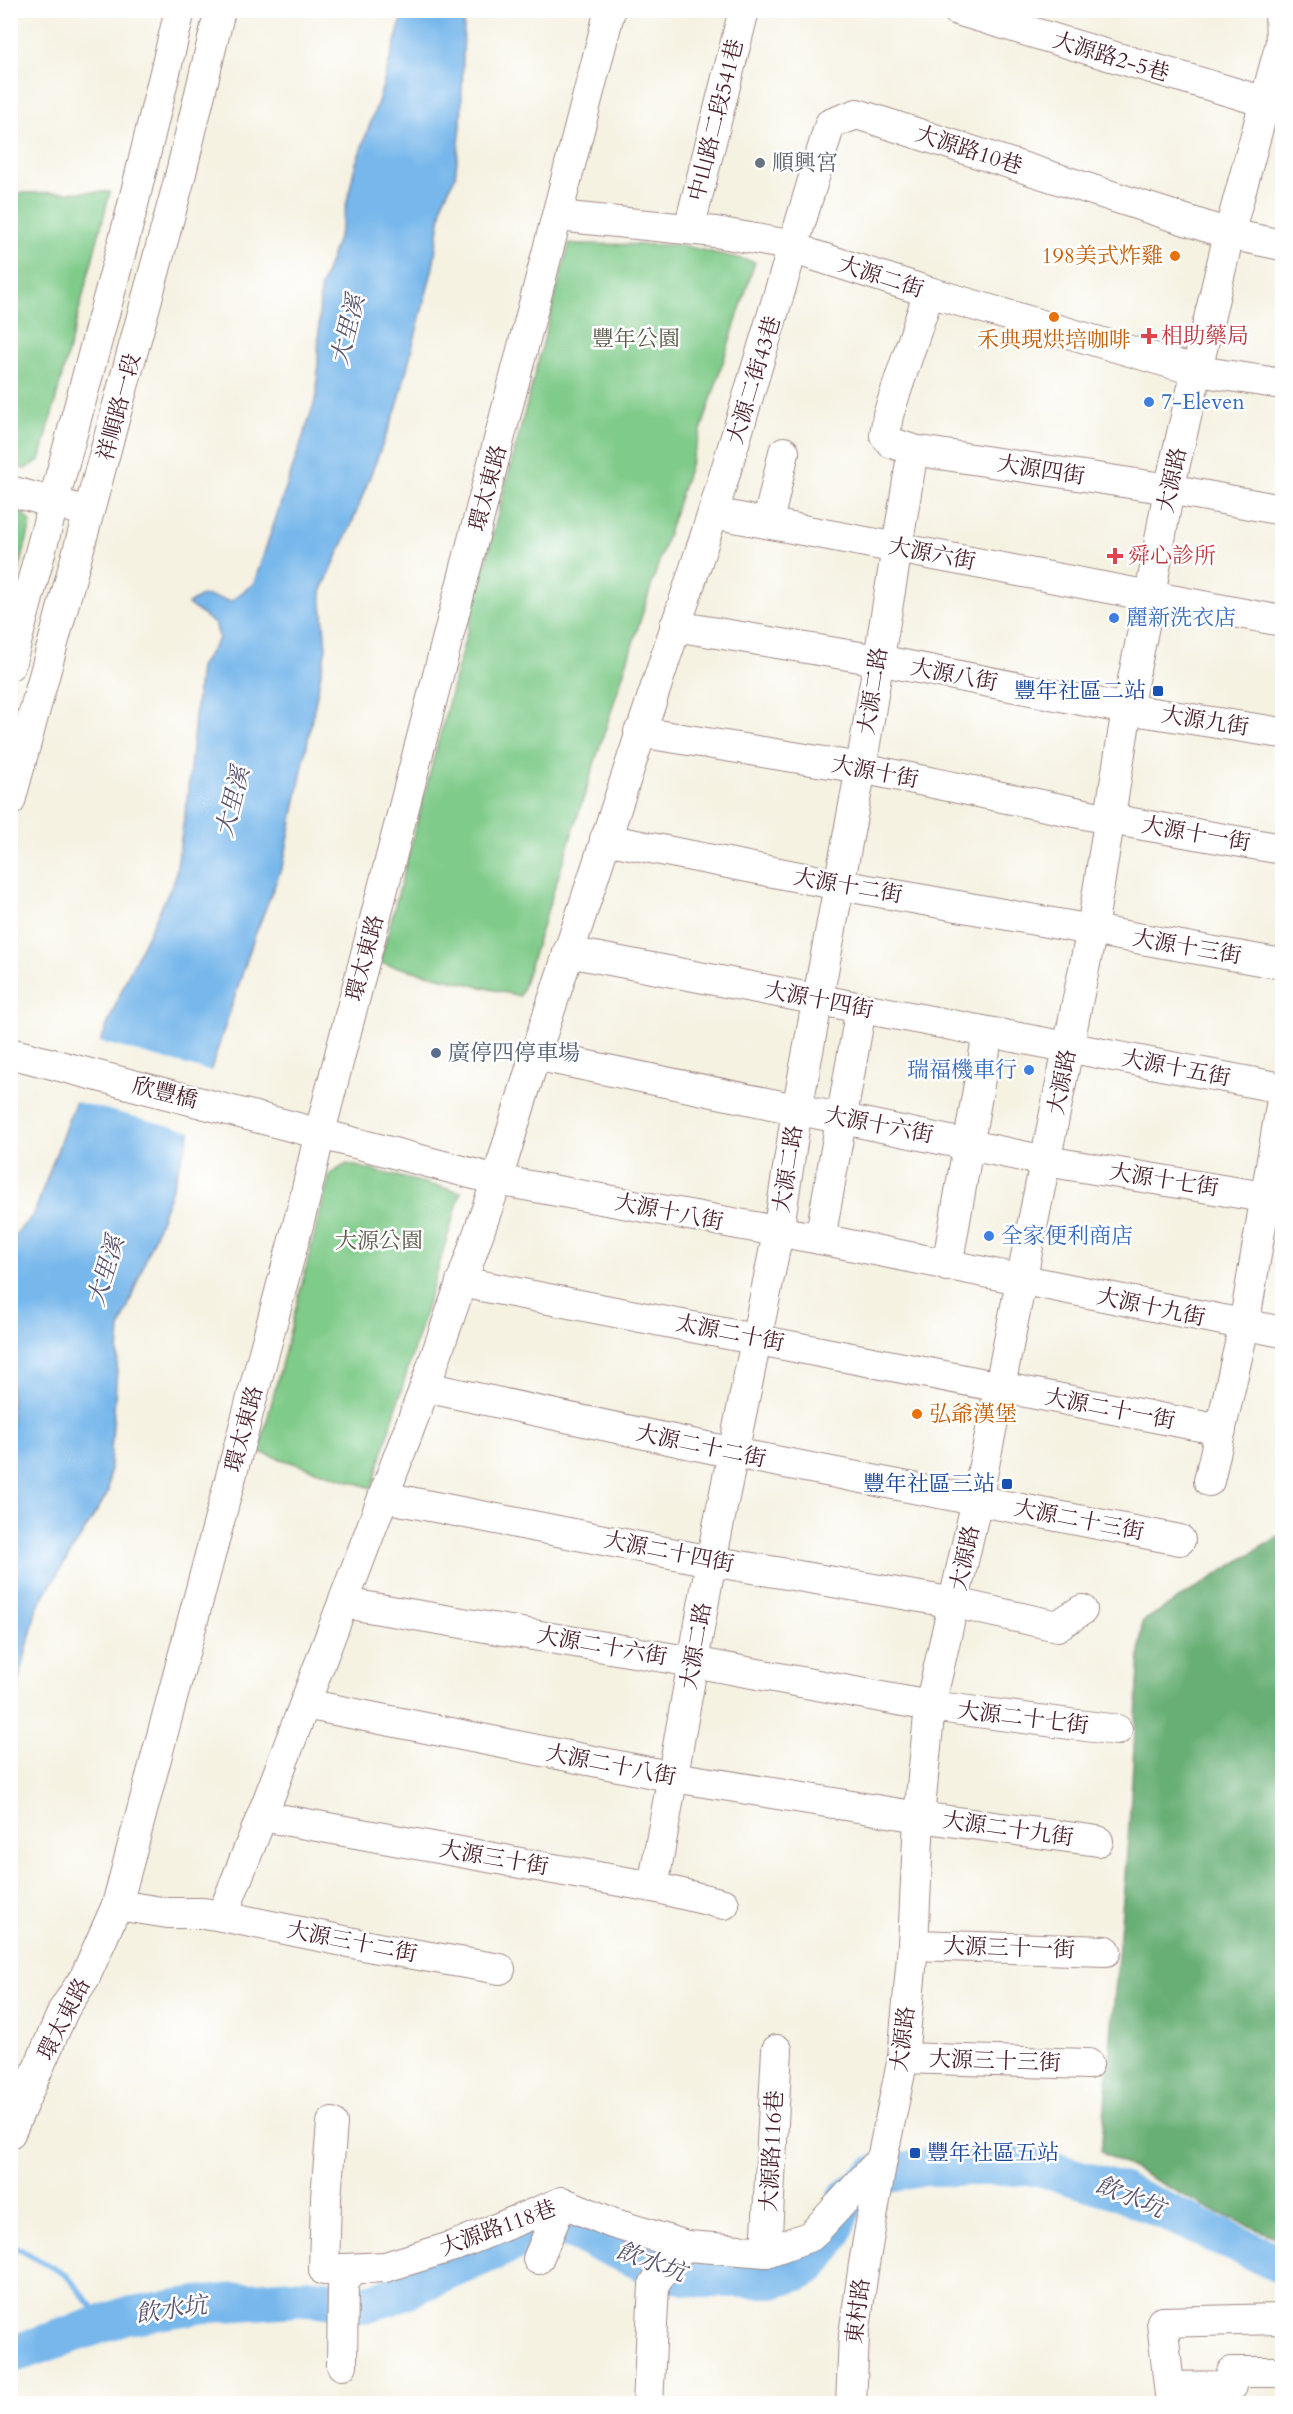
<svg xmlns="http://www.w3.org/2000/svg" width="1293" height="2414" viewBox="0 0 1293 2414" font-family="Cardo,'Noto Serif TC',serif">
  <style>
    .green { fill: #7fcb89; stroke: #64755a; stroke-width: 1.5 }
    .forest { fill: #67af75; stroke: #586750; stroke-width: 1.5 }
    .water { fill: #77b7eb; stroke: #606b8b; stroke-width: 1.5 }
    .pier { fill: #f5f2e2 }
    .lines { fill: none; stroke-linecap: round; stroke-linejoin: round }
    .stream { stroke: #77b7eb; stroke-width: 6 }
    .river { stroke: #77b7eb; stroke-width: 38 }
    .minor-casing { stroke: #a08886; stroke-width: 32 }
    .minor { stroke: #fff; stroke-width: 30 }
    .worship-dot { fill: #6b7280; stroke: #fff; stroke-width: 2 }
    .food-dot { fill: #e8710a; stroke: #fff; stroke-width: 2 }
    .health-dot { fill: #e0444e; stroke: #fff; stroke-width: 2 }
    .shop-dot { fill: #3f7fe0; stroke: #fff; stroke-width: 2 }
    .transit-dot { fill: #1a4fb4; stroke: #fff; stroke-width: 2 }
    .service-dot { fill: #5c6f8a; stroke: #fff; stroke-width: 2 }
    .labels { text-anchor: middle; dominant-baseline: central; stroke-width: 5; stroke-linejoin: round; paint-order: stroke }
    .street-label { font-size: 22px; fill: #4a1f2b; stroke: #fff }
    .worship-label { font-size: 22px; fill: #5b616d; stroke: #fff; text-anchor: start }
    .food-label { font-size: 22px; fill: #c56008; stroke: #fff; text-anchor: end }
    .health-label { font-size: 22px; fill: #be3a42; stroke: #fff; text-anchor: start }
    .park-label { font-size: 22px; fill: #5d5b4c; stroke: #fff }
    .shop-label { font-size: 22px; fill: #366cbe; stroke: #fff; text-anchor: start }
    .transit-label { font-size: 22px; fill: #164399; stroke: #fff; text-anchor: end }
    .service-label { font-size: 22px; fill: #4e5e75; stroke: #fff; text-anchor: start }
    .water-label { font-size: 24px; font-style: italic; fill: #5a546e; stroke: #fff }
  </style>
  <rect width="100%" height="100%" fill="#fff"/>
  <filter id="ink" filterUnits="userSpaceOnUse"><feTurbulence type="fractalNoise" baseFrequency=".0167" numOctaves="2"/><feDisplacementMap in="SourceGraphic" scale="12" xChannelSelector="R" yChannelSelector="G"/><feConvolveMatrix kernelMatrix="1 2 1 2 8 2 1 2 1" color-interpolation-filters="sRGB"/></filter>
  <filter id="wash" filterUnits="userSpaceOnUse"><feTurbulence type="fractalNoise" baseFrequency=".008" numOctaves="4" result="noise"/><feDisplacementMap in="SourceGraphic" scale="24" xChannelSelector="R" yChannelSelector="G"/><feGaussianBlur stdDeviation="1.35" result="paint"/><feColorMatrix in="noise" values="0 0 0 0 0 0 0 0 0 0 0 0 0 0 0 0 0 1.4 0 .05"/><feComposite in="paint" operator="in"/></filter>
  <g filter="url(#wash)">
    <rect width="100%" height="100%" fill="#f5f2e2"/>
    <g class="green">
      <path d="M110,192L40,460L25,469L11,466V193Z"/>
      <path d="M569,244L680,245L755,262L520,996L380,963Z"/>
      <path d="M11,508L20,511L31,523L11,603Z"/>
      <path d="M347,1164L461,1192L372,1488L259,1452L330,1174Z"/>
    </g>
    <path class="forest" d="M1282,1534V2240L1214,2211L1101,2152L1128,1841L1142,1622Z"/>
    <path class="water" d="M404,11H467L464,23L461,126L455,177L443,201L433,267L397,407L350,528L321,592L326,648L284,861L254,938L169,1197L120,1328L108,1493L37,1607L18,1685L11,1741V1239L34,1214L69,1118L128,975L175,879L187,800L200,667L219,639L216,625L188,604L203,595L231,601L254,583L317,395L320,290L341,229L355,166L379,99Z"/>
    <path class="pier" d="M97,1041L213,1072L194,1132L73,1101Z"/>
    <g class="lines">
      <path class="stream" d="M10,2244L66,2275L106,2323"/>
      <path class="river" d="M10,2355L126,2316L197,2305L309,2297L364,2304L389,2297L550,2227H563L666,2272L702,2279H776L798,2272L811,2265L833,2234L846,2199L875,2174H888L924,2167H1039L1123,2192L1282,2265"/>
    </g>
  </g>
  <g filter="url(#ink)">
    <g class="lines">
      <defs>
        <g id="minor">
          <path d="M957,10L1282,107"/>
          <path d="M558,216L716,232L795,246L810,254L929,292L1198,371L1282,384"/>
          <path d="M689,229L744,10"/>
          <path d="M929,292L888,415L885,435L892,443L913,450L1169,489L1282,510"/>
          <path d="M10,491L74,508"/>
          <path d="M713,513L1282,621"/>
          <path d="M768,522L784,452"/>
          <path d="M675,626L878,660L1127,709L1282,733"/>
          <path d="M10,665L130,217L180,10"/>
          <path d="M639,732L861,768L1109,819L1282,849"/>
          <path d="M10,801L179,181L220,10"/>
          <path d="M605,839L840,885L1282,964"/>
          <path d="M568,952L1282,1088"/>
          <path d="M10,1053L497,1180L820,1239L1282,1332"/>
          <path d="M535,1055L1046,1161L1282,1200"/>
          <path d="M820,1239L861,1008"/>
          <path d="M947,1266L988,1033"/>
          <path d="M461,1282C715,1330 967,1382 1221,1430"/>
          <path d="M425,1387L734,1453L1180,1540"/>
          <path d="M1209,1481L1244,1326L1282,1100"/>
          <path d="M384,1497L711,1561L955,1603L1057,1626L1082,1610"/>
          <path d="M344,1603L693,1662L930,1706L1117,1730"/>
          <path d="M305,1704L674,1777L919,1817L1098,1841"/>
          <path d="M262,1816L653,1887L724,1904"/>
          <path d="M653,1887L711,1561L778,1233L797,1110L861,768L913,450"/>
          <path d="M222,1916L262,1816L425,1387L497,1180L535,1055L713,513L830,124L857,114L1229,234L1282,245"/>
          <path d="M913,1945L1106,1951"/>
          <path d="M500,1969L378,1948L222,1916L203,1913H168L117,1905L304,1202L320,1132L610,10"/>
          <path d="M903,2058L1088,2064"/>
          <path d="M332,2123L326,2198L324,2270L385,2267L454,2246L562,2202L612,2223L687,2246L766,2252L811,2236L882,2159"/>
          <path d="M10,2133L64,2009L85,1977L117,1905"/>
          <path d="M766,2252L777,2050"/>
          <path d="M538,2259L562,2202"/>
          <path d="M342,2365L343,2284L352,2270"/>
          <path d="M1170,2387L1232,2386V2372H1282"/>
          <path d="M648,2404L654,2285L671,2257L687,2246"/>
          <path d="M851,2404L854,2335L864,2264L882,2159L903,2058L913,1945L919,1817L930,1706L977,1500L1092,929L1127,709L1150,596L1169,489L1229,234L1281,43L1280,10"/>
          <path d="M1171,2404L1162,2322L1282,2319"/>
        </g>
      </defs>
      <use href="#minor" class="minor-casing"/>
      <use href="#minor" class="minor"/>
    </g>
  </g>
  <circle class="worship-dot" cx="760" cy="163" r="6"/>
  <g class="food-dot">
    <circle cx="1175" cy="256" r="6"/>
    <circle cx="1054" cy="317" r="6"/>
    <circle cx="917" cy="1414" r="6"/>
  </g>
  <g class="health-dot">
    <path d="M1146 327h6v6h6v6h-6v6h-6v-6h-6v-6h6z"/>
    <path d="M1112 547h6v6h6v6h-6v6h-6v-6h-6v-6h6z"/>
  </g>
  <g class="shop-dot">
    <circle cx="1149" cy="402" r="6"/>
    <circle cx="1114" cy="618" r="6"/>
    <circle cx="1029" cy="1070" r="6"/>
    <circle cx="989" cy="1236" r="6"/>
  </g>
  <g class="transit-dot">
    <rect x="1152" y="685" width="12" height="12" rx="3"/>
    <rect x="1001" y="1478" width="12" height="12" rx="3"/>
    <rect x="909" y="2147" width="12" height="12" rx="3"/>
  </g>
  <circle class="service-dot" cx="436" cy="1053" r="6"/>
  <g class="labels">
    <g class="street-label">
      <text transform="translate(1111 57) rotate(17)">大源路2-5巷</text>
      <text transform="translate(716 120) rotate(-76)">中山路二段541巷</text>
      <text transform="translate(969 150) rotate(18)">大源路10巷</text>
      <text transform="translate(881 277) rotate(18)">大源二街</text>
      <text transform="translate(754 380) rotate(-73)">大源二街43巷</text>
      <text transform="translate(119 407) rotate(-75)">祥順路一段</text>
      <text transform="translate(1041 470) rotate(9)">大源四街</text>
      <text transform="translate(1172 480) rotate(-78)">大源路</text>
      <text transform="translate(488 488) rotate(-75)">環太東路</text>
      <text transform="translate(932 554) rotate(11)">大源六街</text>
      <text transform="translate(954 675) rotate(11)">大源八街</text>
      <text transform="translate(873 691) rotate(-81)">大源二路</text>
      <text transform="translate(1205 721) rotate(9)">大源九街</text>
      <text transform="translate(875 772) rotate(11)">大源十街</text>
      <text transform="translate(1196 834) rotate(10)">大源十一街</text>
      <text transform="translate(848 886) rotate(10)">大源十二街</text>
      <text transform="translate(1187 947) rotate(10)">大源十三街</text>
      <text transform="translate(365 958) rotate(-75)">環太東路</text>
      <text transform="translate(819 1000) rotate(11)">大源十四街</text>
      <text transform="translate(1176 1068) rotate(11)">大源十五街</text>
      <text transform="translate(1062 1082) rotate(-79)">大源路</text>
      <text transform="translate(165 1093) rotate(14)">欣豐橋</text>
      <text transform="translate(879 1125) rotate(11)">大源十六街</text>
      <text transform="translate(788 1169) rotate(-81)">大源二路</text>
      <text transform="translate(1164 1180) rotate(9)">大源十七街</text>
      <text transform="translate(669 1212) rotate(11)">大源十八街</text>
      <text transform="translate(1151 1307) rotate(12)">大源十九街</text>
      <text transform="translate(730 1333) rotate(11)">太源二十街</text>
      <text transform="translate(1110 1409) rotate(11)">大源二十一街</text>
      <text transform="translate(244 1429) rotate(-75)">環太東路</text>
      <text transform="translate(701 1446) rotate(12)">大源二十二街</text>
      <text transform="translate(1079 1520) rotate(11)">大源二十三街</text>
      <text transform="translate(669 1552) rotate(11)">大源二十四街</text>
      <text transform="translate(965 1558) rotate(-78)">大源路</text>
      <text transform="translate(602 1646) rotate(10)">大源二十六街</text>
      <text transform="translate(696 1646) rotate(-80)">大源二路</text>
      <text transform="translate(1023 1718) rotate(7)">大源二十七街</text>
      <text transform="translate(611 1765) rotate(11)">大源二十八街</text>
      <text transform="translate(1008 1829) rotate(8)">大源二十九街</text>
      <text transform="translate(494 1858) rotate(10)">大源三十街</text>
      <text transform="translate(352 1942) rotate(11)">大源三十二街</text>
      <text transform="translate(1009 1948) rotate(2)">大源三十一街</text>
      <text transform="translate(64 2019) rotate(-63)">環太東路</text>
      <text transform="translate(903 2039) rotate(-83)">大源路</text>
      <text transform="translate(995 2061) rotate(2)">大源三十三街</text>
      <text transform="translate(772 2151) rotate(-87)">大源路116巷</text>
      <text transform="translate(498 2228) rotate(-20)">大源路118巷</text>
      <text transform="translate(858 2311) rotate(-83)">東村路</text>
    </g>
    <g class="worship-label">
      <text x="772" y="163">順興宮</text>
    </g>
    <g class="food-label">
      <text x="1163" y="256">198美式炸雞</text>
      <text x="1054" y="340" text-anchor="middle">禾典現烘培咖啡</text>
      <text x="929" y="1414" text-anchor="start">弘爺漢堡</text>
    </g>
    <g class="health-label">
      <text x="1161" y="336">相助藥局</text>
      <text x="1128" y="556">舜心診所</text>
    </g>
    <g class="park-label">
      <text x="636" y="339">豐年公園</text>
      <text x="379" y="1241">大源公園</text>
    </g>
    <g class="shop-label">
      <text x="1161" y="402">7-Eleven</text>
      <text x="1126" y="618">麗新洗衣店</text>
      <text x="1017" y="1070" text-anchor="end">瑞福機車行</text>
      <text x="1001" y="1236">全家便利商店</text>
    </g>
    <g class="transit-label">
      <text x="1146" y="691">豐年社區二站</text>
      <text x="995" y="1484">豐年社區三站</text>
      <text x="927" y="2153" text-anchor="start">豐年社區五站</text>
    </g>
    <g class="service-label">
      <text x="448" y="1053">廣停四停車場</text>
    </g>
    <g class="water-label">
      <text transform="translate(348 330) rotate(-76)">大里溪</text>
      <text transform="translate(233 802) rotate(-76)">大里溪</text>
      <text transform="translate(106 1271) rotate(-73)">大里溪</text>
      <text transform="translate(1130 2197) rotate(22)">飲水坑</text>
      <text transform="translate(651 2262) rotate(20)">飲水坑</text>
      <text transform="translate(171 2310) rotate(-8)">飲水坑</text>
    </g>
  </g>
  <rect width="1293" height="2414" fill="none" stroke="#fff" stroke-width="36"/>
</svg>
